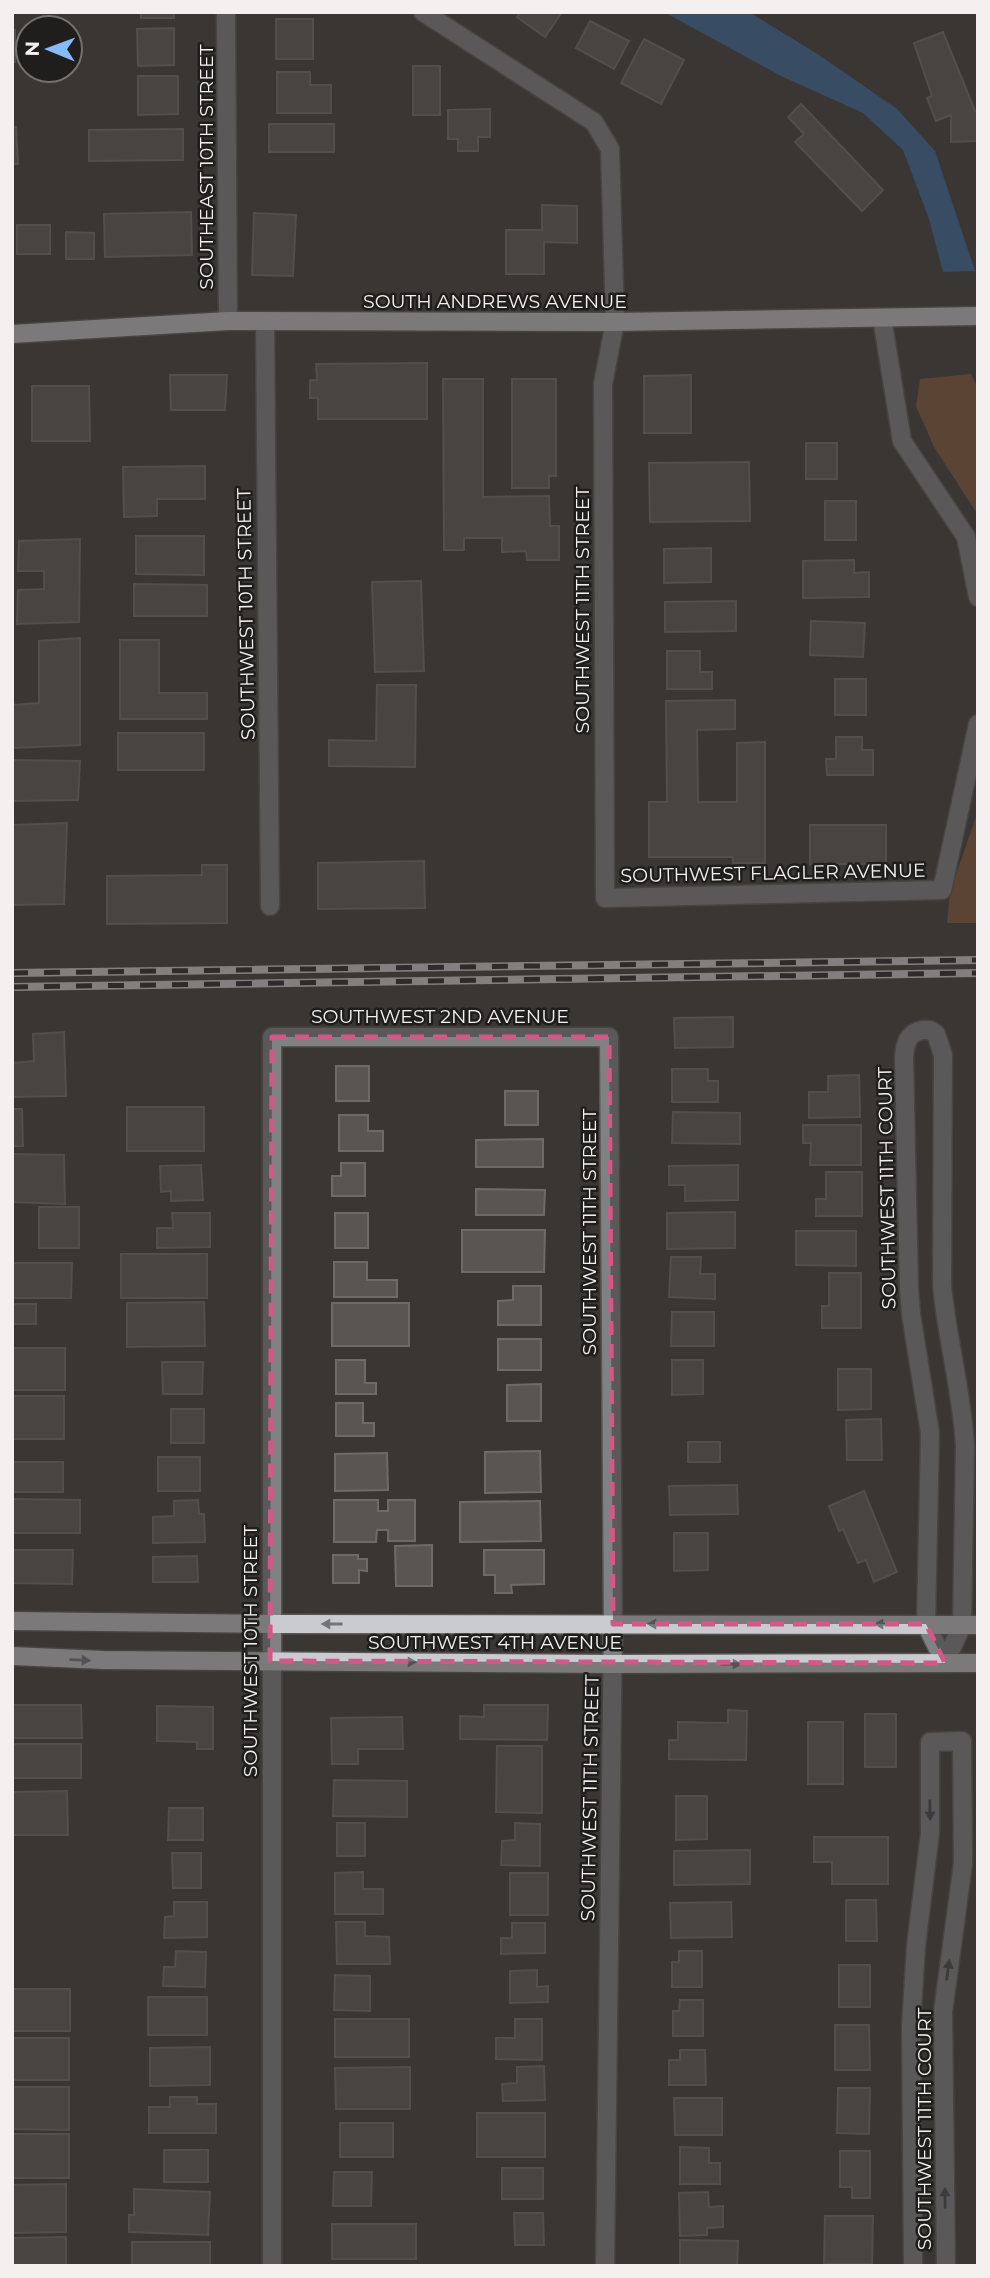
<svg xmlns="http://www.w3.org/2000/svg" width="990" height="2278" viewBox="0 0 990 2278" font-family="Montserrat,sans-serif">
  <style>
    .green { fill: #835433 }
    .water { fill: #36669e }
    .building { fill: #595552; stroke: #6e6a67; stroke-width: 2 }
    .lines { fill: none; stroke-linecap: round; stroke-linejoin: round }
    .minor-casing { stroke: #585452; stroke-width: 21 }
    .major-casing { stroke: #585452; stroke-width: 21 }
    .minor { stroke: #808183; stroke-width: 18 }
    .major { stroke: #c9cbcf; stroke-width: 18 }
    .rail-casing { stroke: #dcd8d7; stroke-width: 8 }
    .rail { stroke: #1f1e1d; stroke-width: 5; stroke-dasharray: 16; stroke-linecap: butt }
    .oneway { fill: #747476 }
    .oneway2 { fill: #414141 }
    .marked { fill: none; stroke: #d15987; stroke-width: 5; stroke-dasharray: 14 9; stroke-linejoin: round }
    .labels { text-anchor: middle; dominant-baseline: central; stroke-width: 5; stroke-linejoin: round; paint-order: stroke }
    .street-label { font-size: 19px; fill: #f3f0ef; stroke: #1f1e1d }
  </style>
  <rect width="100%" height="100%" fill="#3a3634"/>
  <g class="green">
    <path d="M971,374L978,389V515L934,447L916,406L920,379Z"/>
    <path d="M978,811V923H947L950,892Z"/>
  </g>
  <path class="water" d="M664,12H749L819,55L897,109L935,151L975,271L943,272L929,219L903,150L863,113L781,76Z"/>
  <g class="building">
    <rect x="141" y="12" width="33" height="6"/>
    <path d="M521,12H562L545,37L517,17Z"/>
    <rect x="276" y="19" width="37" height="40"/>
    <path d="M590,21L629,41L614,69L576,48Z"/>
    <path d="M174,28V65L138,66L137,29Z"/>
    <rect x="12" y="30" width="3" height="32"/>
    <path d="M943,32L975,111L978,110V141L951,142V115L936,121L927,98L932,96L914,43Z"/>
    <path d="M644,39L684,60L661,104L621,83Z"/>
    <rect x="413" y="66" width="27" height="49"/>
    <path d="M277,72H310V85H331V113H277Z"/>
    <path d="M138,76H178V114L138,115Z"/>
    <path d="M801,104L883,190L862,211L795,142L804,134L788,117Z"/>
    <path d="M490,109V137H478V151H458V139H448V110Z"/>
    <rect x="269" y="124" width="65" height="28"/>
    <path d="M12,127H16L18,164H12Z"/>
    <path d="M183,129V160L89,161V130Z"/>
    <path d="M542,205L577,206V243L544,242V274H506V230H542Z"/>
    <path d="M191,212L192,255L105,257L104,214Z"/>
    <path d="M254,213L296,215L293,276L252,275Z"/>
    <rect x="17" y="225" width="33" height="29"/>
    <path d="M66,232L94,233V259H66Z"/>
    <path d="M427,363V419H318V398H310V380H317L316,364Z"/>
    <path d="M170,375H227L225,410H171Z"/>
    <path d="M691,375V433H644V376Z"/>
    <path d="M443,379H483V497L549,496L550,526H559V560H527L526,551L502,552V538H464V550H444Z"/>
    <path d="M512,379H556V476H549V488H512Z"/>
    <path d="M32,386H89L90,441H32Z"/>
    <rect x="806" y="443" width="31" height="36"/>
    <path d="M749,462L750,521L650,522L649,463Z"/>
    <path d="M205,466V499H157V516L124,517L123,467Z"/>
    <rect x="825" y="501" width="31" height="39"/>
    <path d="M136,536H204V575L136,574Z"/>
    <path d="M80,539L79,622L17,624L18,590L44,589V571H18L19,541Z"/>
    <path d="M711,548V582L664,583V549Z"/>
    <path d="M854,560V573L869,572V597L803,598V561Z"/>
    <path d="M421,581L424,671L375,672L372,582Z"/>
    <path d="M134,584L207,585V616H134Z"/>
    <path d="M736,601V631L665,632V602Z"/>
    <path d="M811,621L865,623L863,657L810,655Z"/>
    <path d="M80,638V745L12,748V705L39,703V641Z"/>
    <path d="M120,640H159V693H207V719H120Z"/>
    <path d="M667,651H700V672H712V689H667Z"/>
    <rect x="835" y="679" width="31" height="36"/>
    <path d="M377,685H416L415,767L329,766V740L376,741Z"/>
    <path d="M735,700V729L697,730L698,802H737V743L765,742V863H733V857H649V802H667L666,701Z"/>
    <rect x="118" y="733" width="86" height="37"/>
    <path d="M836,737H862V750H873V775H827L826,759H836Z"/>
    <path d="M12,760L80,761L78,800L12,801Z"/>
    <path d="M67,823L64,904L12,905V825Z"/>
    <rect x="810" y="825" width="76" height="39"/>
    <path d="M424,861L425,908L318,909V863Z"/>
    <path d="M202,865H227V923L107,924V876L202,875Z"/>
    <path d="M733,1017V1047L675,1048L674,1018Z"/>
    <path d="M64,1032L66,1096L12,1097V1063L34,1061L33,1034Z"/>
    <rect x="336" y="1066" width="33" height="35"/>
    <path d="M672,1069H708V1081H718V1102H672Z"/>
    <path d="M859,1075L860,1117L809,1118V1092H828V1076Z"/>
    <rect x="505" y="1091" width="33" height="34"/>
    <rect x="127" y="1107" width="77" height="44"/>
    <path d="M12,1109H22L23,1146H12Z"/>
    <path d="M673,1112L740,1113V1144L672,1143Z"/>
    <path d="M339,1115H368V1131H383V1151H339Z"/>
    <path d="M803,1125H861V1165H810L811,1143H803Z"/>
    <path d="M543,1139V1167H476V1140Z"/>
    <path d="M12,1154L64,1155L65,1204L12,1202Z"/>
    <path d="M341,1163H365V1196H332V1176H341Z"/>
    <path d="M201,1165L203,1200L171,1201V1191L161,1192L160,1166Z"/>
    <path d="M738,1165V1200L685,1201V1185H669V1166Z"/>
    <path d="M826,1172H862V1216H816V1199H826Z"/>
    <path d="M476,1189L545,1190L544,1215H476Z"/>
    <rect x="39" y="1207" width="40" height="41"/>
    <path d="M735,1212V1248L667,1249V1213Z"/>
    <path d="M172,1213H210V1247L157,1248V1228H173Z"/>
    <rect x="335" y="1213" width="33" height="35"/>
    <path d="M462,1230H545L544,1272H462Z"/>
    <path d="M796,1231H856V1266L796,1265Z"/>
    <rect x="121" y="1254" width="86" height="44"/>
    <path d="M671,1257H701L700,1274H715V1299L669,1297Z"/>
    <path d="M334,1262H367V1280H397V1297H334Z"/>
    <path d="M12,1263H72L71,1298H12Z"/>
    <path d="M829,1273H861V1328H822V1306H829Z"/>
    <path d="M513,1286H541V1325H498V1301L513,1300Z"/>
    <path d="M204,1302L205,1346L127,1347V1303Z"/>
    <rect x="332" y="1303" width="77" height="43"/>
    <rect x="12" y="1304" width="24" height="20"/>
    <path d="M672,1312H714V1346H671Z"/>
    <rect x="498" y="1339" width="43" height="31"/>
    <rect x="12" y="1348" width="53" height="42"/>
    <path d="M336,1360H365V1383H376V1394H336Z"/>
    <path d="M672,1360H703V1394L672,1395Z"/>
    <path d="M162,1362H203L202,1394H163Z"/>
    <path d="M838,1369H871V1409L838,1410Z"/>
    <path d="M541,1384V1421H507V1385Z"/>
    <rect x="12" y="1396" width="52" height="43"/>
    <path d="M336,1403H363V1423H374V1436H336Z"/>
    <rect x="171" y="1409" width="33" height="34"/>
    <path d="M881,1419L882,1460H847L846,1420Z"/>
    <rect x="688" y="1442" width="32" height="20"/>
    <path d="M540,1451L541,1492L485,1493V1452Z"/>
    <path d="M387,1453L388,1490L335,1491V1454Z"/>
    <rect x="158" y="1457" width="42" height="34"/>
    <rect x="12" y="1462" width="51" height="30"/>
    <path d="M737,1485L738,1514L670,1515L669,1486Z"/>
    <path d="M864,1491L897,1572L874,1582L866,1560L858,1563L843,1529L839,1531L829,1506Z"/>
    <path d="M12,1499L80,1500V1533H12Z"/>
    <path d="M198,1500L199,1514H204L205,1542L153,1543V1517L174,1516V1501Z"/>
    <path d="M334,1500H378V1511H388V1500H415V1541H388V1530H377L376,1542H334Z"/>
    <path d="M540,1501L541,1541L460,1542V1502Z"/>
    <path d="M674,1533H708V1570L674,1571Z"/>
    <path d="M432,1545V1586H396L395,1546Z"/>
    <path d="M12,1550H73L72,1584L12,1583Z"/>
    <path d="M484,1550H544V1584L511,1585L512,1593H495V1575H484Z"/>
    <path d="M333,1555H358V1559H367V1571L359,1570V1583H333Z"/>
    <path d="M197,1556L198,1582H153V1557Z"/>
    <path d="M12,1705H81L82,1738H12Z"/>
    <path d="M484,1705H548L547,1740L460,1739V1716L484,1717Z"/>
    <path d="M157,1706L213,1707V1749H197V1742L157,1741Z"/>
    <path d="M728,1710L747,1711L746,1760L669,1759V1740H678V1722L728,1723Z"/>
    <rect x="865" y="1714" width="31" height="53"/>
    <path d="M402,1717L403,1749H358V1764H332L331,1718Z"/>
    <rect x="808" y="1722" width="35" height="62"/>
    <rect x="12" y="1744" width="69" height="34"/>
    <path d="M497,1746H542V1813L496,1812Z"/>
    <path d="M334,1780L407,1781V1817L333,1816Z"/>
    <path d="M67,1791L68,1835H12V1792Z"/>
    <path d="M676,1796H707V1839L676,1840Z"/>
    <path d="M169,1808H203V1840H168Z"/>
    <rect x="337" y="1823" width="28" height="33"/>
    <path d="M515,1823L540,1824V1866L501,1865L502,1841L515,1840Z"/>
    <path d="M814,1837H888V1884H832V1862H814Z"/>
    <path d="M750,1850V1884L674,1885V1851Z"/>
    <path d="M172,1853H201V1888H173Z"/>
    <path d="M363,1872V1889H383V1914H335V1873Z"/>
    <rect x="510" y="1873" width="38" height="42"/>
    <path d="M846,1900H876L877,1941H846Z"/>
    <path d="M174,1902H207V1937L164,1938L165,1917L174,1916Z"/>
    <path d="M731,1902L732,1937L671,1938L670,1903Z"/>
    <path d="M336,1922H365V1936L389,1937L390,1964H337Z"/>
    <path d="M512,1923H545V1953L501,1954V1938H512Z"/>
    <path d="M176,1951L206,1952L205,1987L163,1986L164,1967H175Z"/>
    <path d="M679,1951H702V1987H672V1962H679Z"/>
    <rect x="839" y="1965" width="31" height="42"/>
    <path d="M537,1970V1987L548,1986V2002L510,2003V1971Z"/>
    <path d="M335,1975L370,1976V2011L334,2010Z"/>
    <rect x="12" y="1989" width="58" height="42"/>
    <rect x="148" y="1997" width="59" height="38"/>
    <path d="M680,2000H703V2036H673V2011H679Z"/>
    <rect x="335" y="2019" width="74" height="38"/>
    <path d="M515,2019H542V2060L496,2059V2038H515Z"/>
    <path d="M835,2025H869L870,2070H835Z"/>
    <rect x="12" y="2038" width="57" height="42"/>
    <path d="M210,2047V2085L150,2086V2048Z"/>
    <path d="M680,2050H705L706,2085H669V2060H680Z"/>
    <path d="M544,2066L545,2100L503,2101L502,2084L517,2083V2067Z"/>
    <path d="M410,2067V2109H336L335,2068Z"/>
    <path d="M12,2087H69V2130L12,2129Z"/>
    <path d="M838,2088H870L869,2134L837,2133Z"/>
    <path d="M170,2097H197V2104H216V2133H149V2107H170Z"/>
    <path d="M674,2098H722V2135H675Z"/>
    <rect x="477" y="2113" width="68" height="44"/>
    <rect x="340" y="2123" width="53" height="34"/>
    <rect x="12" y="2134" width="57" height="44"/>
    <path d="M680,2147L709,2148V2163H720V2184H680Z"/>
    <rect x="164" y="2150" width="44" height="32"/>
    <path d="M840,2151H870V2198H852V2187H840Z"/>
    <rect x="502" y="2168" width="41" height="31"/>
    <path d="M334,2172H372L371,2206H333Z"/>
    <path d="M66,2184V2232L12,2233V2185Z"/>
    <path d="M134,2189L210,2192L208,2235L129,2232V2215H134Z"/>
    <path d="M708,2192L709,2207L723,2206V2227L707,2228V2235L680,2236L679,2193Z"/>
    <path d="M514,2213H543L544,2245H515Z"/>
    <path d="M825,2216H873L872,2264H824Z"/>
    <rect x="332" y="2224" width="84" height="35"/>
    <path d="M66,2237V2266H12V2238Z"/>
    <path d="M680,2240L738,2241L737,2266H680Z"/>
    <path d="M132,2242H210V2266H129L132,2264Z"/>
  </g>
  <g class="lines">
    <defs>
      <g id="minor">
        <path d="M226,12L228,321"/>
        <path d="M423,12L594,122L610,149L615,322L603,384L605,898L942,890L978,724"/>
        <path d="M882,318L902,441L966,537L978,597"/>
        <path d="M265,322L270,906"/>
        <path d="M922,1030H930L936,1034L943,1055L942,1285C947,1339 962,1392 965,1446L962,1625L945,1663L926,1624L930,1433L911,1314L909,1289L904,1058C905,1045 907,1033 922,1030Z"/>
        <path d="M272,2266V1037H609L613,1624L605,2266"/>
        <path d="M913,2266L911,2026L916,1946L930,1833V1742L962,1741L963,1863L943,2012L946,2266"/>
      </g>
      <g id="major">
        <path d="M12,334L228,321L615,322L978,316"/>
        <path d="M12,1621L271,1624L978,1625"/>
        <path d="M12,1656L104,1660L612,1664L978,1663"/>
      </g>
    </defs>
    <use href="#minor" class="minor-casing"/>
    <use href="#major" class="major-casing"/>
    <use href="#minor" class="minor"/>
    <use href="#major" class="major"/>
    <defs>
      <g id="rail">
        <path d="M12,973L978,960"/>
        <path d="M12,987L978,973"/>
      </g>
    </defs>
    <use href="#rail" class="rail-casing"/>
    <use href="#rail" class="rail"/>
  </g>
  <defs><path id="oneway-solid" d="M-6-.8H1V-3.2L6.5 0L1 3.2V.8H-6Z" transform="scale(1.75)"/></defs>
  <g class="oneway">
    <use href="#oneway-solid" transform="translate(332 1624) rotate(180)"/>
    <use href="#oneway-solid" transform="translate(658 1624) rotate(-180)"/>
    <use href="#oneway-solid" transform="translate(885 1624) rotate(-180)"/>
    <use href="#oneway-solid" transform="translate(80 1660) rotate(2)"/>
    <use href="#oneway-solid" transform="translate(406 1662)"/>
    <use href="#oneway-solid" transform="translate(731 1664)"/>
  </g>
  <g class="oneway2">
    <use href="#oneway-solid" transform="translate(930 1810) rotate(89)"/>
    <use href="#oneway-solid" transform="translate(948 1970) rotate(-82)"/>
    <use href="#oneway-solid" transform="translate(945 2198) rotate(-91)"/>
  </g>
  <path d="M0 0H990V2278H0ZM272,1037H609L613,1624H926L945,1663L270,1661Z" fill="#3a3634" fill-opacity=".55" fill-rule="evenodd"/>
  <path class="marked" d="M272,1037H609L613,1624H926L945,1663L270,1661Z"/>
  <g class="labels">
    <g class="street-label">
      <text transform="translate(206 167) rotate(-90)">SOUTHEAST 10TH STREET</text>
      <text x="495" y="301">SOUTH ANDREWS AVENUE</text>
      <text transform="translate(582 610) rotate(-90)">SOUTHWEST 11TH STREET</text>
      <text transform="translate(246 614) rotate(-91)">SOUTHWEST 10TH STREET</text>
      <text transform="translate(773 873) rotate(-1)">SOUTHWEST FLAGLER AVENUE</text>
      <text x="440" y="1016">SOUTHWEST 2ND AVENUE</text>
      <text transform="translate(887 1188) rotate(-91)">SOUTHWEST 11TH COURT</text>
      <text transform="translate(589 1232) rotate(-90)">SOUTHWEST 11TH STREET</text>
      <text x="495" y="1642">SOUTHWEST 4TH AVENUE</text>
      <text transform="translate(250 1651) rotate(-90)">SOUTHWEST 10TH STREET</text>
      <text transform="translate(590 1798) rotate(-89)">SOUTHWEST 11TH STREET</text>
      <text transform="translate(924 2129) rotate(-90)">SOUTHWEST 11TH COURT</text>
    </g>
  </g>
  <rect width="990" height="2278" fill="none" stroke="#f3f0ef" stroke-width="28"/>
  <g transform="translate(49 49) rotate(271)"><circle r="33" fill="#1f1e1d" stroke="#747271" stroke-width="2"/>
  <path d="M0-5L12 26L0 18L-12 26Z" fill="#85bbfb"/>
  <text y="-10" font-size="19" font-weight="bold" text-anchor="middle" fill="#f3f0ef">N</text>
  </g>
</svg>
